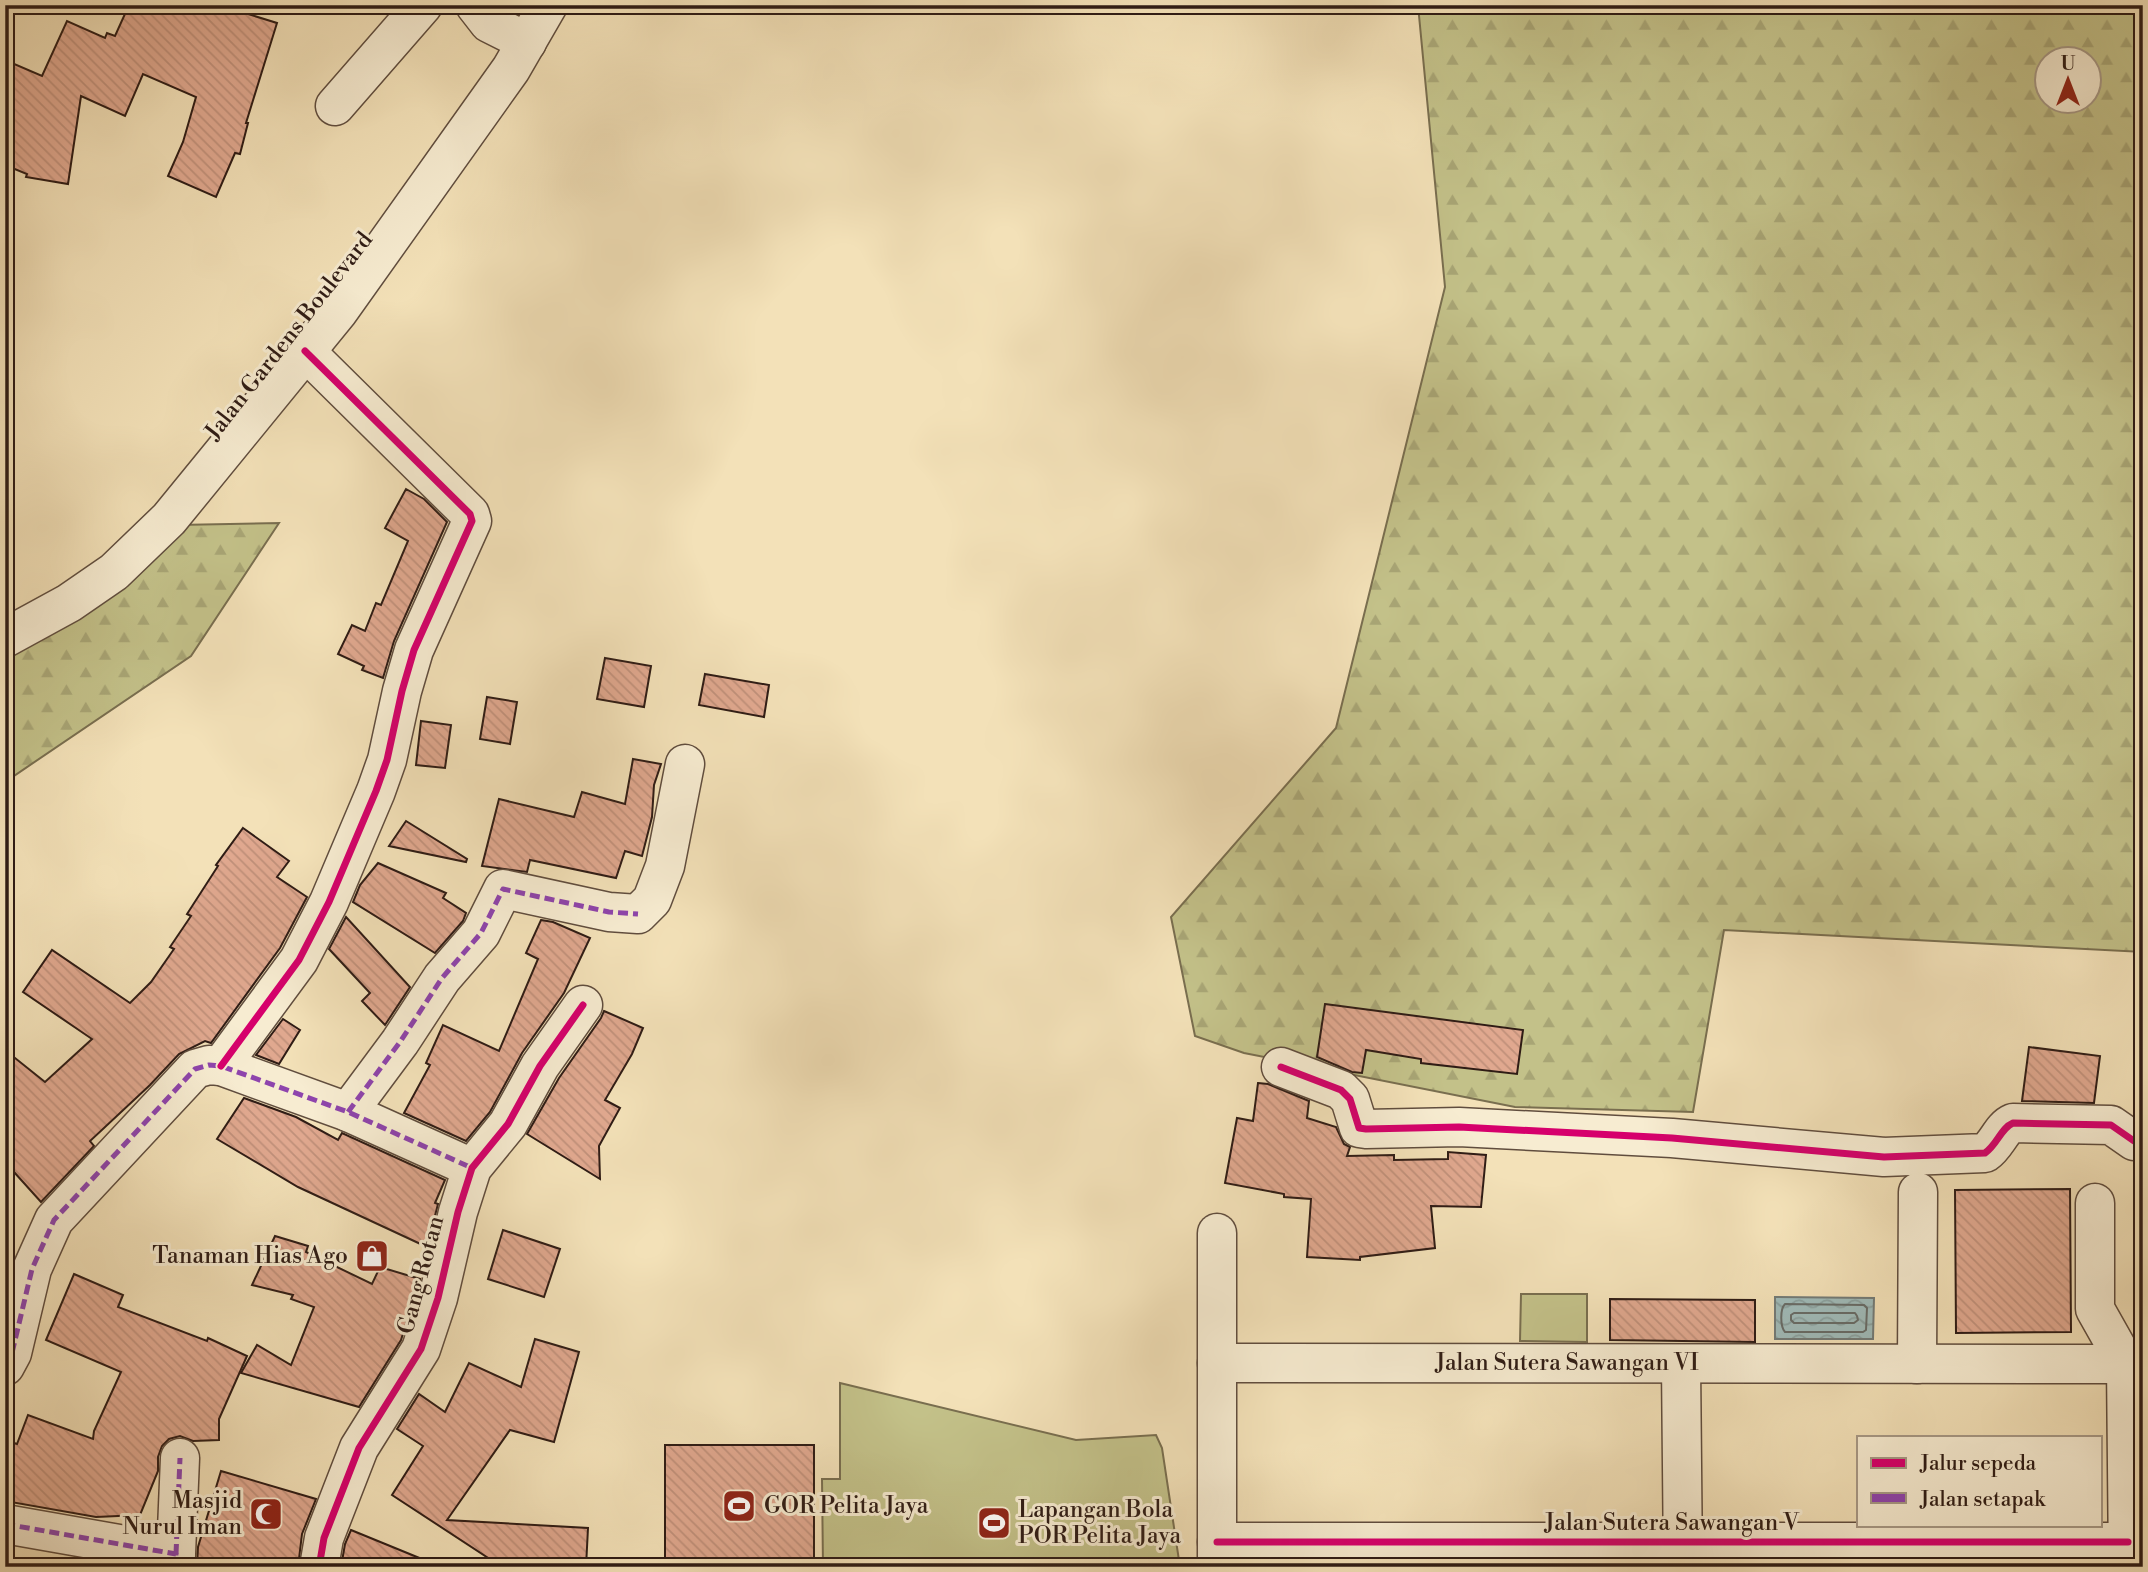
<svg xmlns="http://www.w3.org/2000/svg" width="2148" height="1572" viewBox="0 0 2148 1572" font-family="'Libre Bodoni',serif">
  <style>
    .green { fill: #c3c189; stroke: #796e4f; stroke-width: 2 }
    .forest { fill: url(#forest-firs); stroke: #796e4f; stroke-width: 2; fill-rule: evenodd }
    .water { fill: url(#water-waves); stroke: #737b77; stroke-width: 2 }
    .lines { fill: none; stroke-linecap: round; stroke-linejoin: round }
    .shore { stroke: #686c67; stroke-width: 2 }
    .building { fill: url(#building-back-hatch); stroke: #2f1c15; stroke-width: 2 }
    .minor-casing { stroke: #604d3e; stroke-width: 41 }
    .minor { stroke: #f7ecd1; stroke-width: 38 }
    .quiet { stroke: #8e44ad; stroke-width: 5; stroke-dasharray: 10 5; stroke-linecap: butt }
    .cycleway-casing { stroke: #f7ecd1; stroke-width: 11 }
    .cycleway { stroke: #d6006c; stroke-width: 7 }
    .labels { text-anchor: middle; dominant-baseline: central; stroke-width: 6; stroke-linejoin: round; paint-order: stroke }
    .street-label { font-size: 23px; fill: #2f1c15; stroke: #f7ecd1 }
    .poi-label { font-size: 23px; fill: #2f1c15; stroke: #f7ecd1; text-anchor: end }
  </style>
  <defs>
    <pattern id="forest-firs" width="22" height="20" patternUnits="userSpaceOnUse" patternTransform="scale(1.75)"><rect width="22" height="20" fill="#c3c189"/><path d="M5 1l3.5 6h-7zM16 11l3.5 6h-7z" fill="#a8a575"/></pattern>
    <pattern id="water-waves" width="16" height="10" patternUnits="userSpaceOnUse" patternTransform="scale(1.75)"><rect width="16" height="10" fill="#a0bbb9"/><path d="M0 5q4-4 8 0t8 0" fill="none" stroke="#8aa09e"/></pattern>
    <pattern id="building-back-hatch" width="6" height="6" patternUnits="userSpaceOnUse" patternTransform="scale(1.75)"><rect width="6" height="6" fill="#e0a88f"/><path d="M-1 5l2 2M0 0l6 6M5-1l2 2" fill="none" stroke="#c0907a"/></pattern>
  </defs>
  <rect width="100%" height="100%" fill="#f3e1b8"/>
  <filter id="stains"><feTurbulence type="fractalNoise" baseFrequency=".00286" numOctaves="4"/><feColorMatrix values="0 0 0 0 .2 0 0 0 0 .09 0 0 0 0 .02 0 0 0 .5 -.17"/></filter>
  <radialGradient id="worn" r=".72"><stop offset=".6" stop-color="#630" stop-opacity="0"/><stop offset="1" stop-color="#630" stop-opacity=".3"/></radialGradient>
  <g class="green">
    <path d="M1521,1294H1587V1342L1520,1341Z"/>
    <path d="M840,1383L1076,1440L1156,1435L1162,1448L1180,1567H823L822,1479H840Z"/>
  </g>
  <g class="forest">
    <path d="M1418,5H2143V952L1724,930L1693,1112L1515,1107L1244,1053L1195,1036L1171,917L1336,728L1445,287ZM2046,60H2088V102H2046Z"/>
    <path d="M279,523L191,656L5,782V650L177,525Z"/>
  </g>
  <path class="water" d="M1775,1297L1874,1298L1873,1339H1775Z"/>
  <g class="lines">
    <g class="shore">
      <path d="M1785,1304L1864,1305L1867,1308L1866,1330L1863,1332H1785C1780,1326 1780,1309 1785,1304Z"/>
      <path d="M1794,1313H1855L1857,1316L1858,1320L1854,1323H1794L1791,1320V1315Z"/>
    </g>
  </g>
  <g class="building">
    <path d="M129,5H219L277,23L246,123H248L240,154L235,153L216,197L168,176L183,142L196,97L143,74L125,116L81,96L68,184L26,177L27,174L5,165V60L42,76L67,21L105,38L107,33L115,36Z"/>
    <path d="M406,489L424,499L447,522L394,641L383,678L362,670L364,666L338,654L352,625L365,631L376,603L381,605L408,541L385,528Z"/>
    <path d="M605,658L651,666L644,707L597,699Z"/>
    <path d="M705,674L769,685L764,717L699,705Z"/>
    <path d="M487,697L517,702L510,744L480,739Z"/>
    <path d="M421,721L451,725L445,768L416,765Z"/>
    <path d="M633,759L661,764L654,785L652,817L642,856L625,851L616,878L530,860L527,872L482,866L499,799L574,817L582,792L625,804Z"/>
    <path d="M406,821L467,859L466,862L389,846Z"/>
    <path d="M243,828L289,861L277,877L307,897L280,948L211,1043L205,1041L179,1054L150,1085L90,1141L94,1146L41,1202L5,1162V1050L45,1082L92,1039L23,992L52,950L130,1003L151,982L174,949L170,947L191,916L187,914L218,866L216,865Z"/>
    <path d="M378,863L446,893L443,898L466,913L463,921L435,953L353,902L360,885Z"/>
    <path d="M346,917L410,987L385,1025L362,1001L370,993L329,949Z"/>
    <path d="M541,920L553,922L590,938L564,993L522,1053L490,1112L466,1141L404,1113L430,1065L426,1063L443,1025L499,1051L538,959L526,953Z"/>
    <path d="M1325,1004L1523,1030L1517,1074L1421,1063V1059L1366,1050L1362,1073L1352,1072L1317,1057Z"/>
    <path d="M604,1011L643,1028L632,1054L605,1100L620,1108L599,1146L600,1179L527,1134L559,1078L601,1018Z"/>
    <path d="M283,1019L300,1030L279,1064L256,1055Z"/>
    <path d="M2029,1047L2100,1056L2094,1103L2022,1101Z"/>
    <path d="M1258,1083L1268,1084L1309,1101L1307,1118L1336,1127L1344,1144L1350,1147L1347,1156L1394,1155V1160L1448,1159V1152L1486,1155L1481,1207L1431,1206L1435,1248L1360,1257V1260L1307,1257L1311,1199L1284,1197V1194L1225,1183L1237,1118L1253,1121Z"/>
    <path d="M244,1098L296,1117L338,1140L342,1133L445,1180L435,1203L438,1204L427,1247L298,1187L217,1139Z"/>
    <path d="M2070,1189L2071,1332L1956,1333L1955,1190Z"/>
    <path d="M503,1230L560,1249L544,1297L488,1279Z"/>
    <path d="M275,1236L308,1246L306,1252L372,1284L380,1267L420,1279L401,1340L359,1407L241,1373L257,1345L291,1365L314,1307L291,1299L293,1295L252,1285Z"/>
    <path d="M74,1274L123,1295L118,1307L207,1341L208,1338L247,1356L219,1419V1440L193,1441L180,1436L169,1439L162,1446L158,1457V1471L140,1515L96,1517L5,1501V1440L17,1444L28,1415L93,1439L94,1431L121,1372L46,1340Z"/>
    <path d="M1610,1299L1755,1300V1342L1610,1340Z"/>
    <path d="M535,1339L579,1352L554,1442L510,1430L447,1520L588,1528L586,1567H502L392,1495L423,1446L397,1429L419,1394L445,1412L469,1363L521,1387Z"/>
    <rect x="665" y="1445" width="149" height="122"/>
    <path d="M221,1471L316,1499L302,1534L298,1567H197L198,1547Z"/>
    <path d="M351,1530L439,1566V1567H341L345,1544Z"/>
  </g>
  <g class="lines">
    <defs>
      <g id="minor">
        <path d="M475,5L489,23L527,42"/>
        <path d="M335,106L423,5"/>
        <path d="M5,638L69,603L114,572L169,519L338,312L511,69L548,5"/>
        <path d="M221,1066L299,960L329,902L376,791L387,760L402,691L414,650L472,521L470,514L305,351"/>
        <path d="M1281,1067L1341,1090L1350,1099L1359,1128L1366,1129L1459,1127L1672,1138L1884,1157L1985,1153C1997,1145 2001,1128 2013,1123L2111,1125L2134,1141H2143"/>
        <path d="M348,1112L400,1042L442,978L481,933L503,889L609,912L638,914L652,900L665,866L685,764"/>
        <path d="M2095,1203V1309L2126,1364L2128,1567"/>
        <path d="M1217,1363L2126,1364"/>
        <path d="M1681,1364L1683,1567"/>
        <path d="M1917,1364L1918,1192"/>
        <path d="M5,1366L12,1353L32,1269L54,1220L195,1069L209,1065L221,1066L348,1112L472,1168"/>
        <path d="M5,1524L176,1554L175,1567"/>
        <path d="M1217,1542H2128"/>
        <path d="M176,1554L180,1458"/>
        <path d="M319,1567L324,1538L359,1448L421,1349L438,1298L458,1212L472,1168L508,1124L540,1066L583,1005"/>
        <path d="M1217,1567V1233"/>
      </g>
    </defs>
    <use href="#minor" class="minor-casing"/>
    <use href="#minor" class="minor"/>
    <g class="quiet">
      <path d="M348,1112L400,1042L442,978L481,933L503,889L609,912L638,914"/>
      <path d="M5,1366L12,1353L32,1269L54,1220L195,1069L209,1065L221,1066L348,1112L472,1168"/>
      <path d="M5,1524L176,1554L175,1567"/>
      <path d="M176,1554L180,1458"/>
    </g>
    <defs>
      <g id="cycleway">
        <path d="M221,1066L299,960L329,902L376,791L387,760L402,691L414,650L472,521L470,514L305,351"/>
        <path d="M1281,1067L1341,1090L1350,1099L1359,1128L1366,1129L1459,1127L1672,1138L1884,1157L1985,1153C1997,1145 2001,1128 2013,1123L2111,1125L2134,1141H2143"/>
        <path d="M1217,1542H2128"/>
        <path d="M319,1567L324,1538L359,1448L421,1349L438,1298L458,1212L472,1168L508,1124L540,1066L583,1005"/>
      </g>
    </defs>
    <use href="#cycleway" class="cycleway-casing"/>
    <use href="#cycleway" class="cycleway"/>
  </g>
  <defs>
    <symbol id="shop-square" viewBox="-11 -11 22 22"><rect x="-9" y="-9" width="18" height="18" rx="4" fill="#8f2418" stroke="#f7ecd1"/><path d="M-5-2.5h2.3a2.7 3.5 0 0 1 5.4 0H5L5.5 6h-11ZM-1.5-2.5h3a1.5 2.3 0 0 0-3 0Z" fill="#fff"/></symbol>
    <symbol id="stadium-square" viewBox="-11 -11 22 22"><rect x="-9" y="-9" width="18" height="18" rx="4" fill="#8f2418" stroke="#f7ecd1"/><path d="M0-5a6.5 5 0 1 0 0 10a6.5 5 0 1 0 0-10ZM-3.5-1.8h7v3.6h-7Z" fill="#fff"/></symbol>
    <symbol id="mosque-square" viewBox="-11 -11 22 22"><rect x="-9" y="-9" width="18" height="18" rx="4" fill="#8f2418" stroke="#f7ecd1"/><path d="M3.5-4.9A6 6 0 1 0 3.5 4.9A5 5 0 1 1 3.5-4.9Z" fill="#fff"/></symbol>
  </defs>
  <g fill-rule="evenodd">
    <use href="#shop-square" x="353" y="1237" width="38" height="38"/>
    <use href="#stadium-square" x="720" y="1487" width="38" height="38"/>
    <use href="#mosque-square" x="247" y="1495" width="38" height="38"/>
    <use href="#stadium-square" x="975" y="1504" width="38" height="38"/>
  </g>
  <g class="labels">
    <g class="street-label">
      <text transform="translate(289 336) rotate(-52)">Jalan Gardens Boulevard</text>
      <text transform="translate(421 1275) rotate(-75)">Gang Rotan</text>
      <text x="1567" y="1363">Jalan Sutera Sawangan VI</text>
      <text x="1672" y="1523">Jalan Sutera Sawangan V</text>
    </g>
    <g class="poi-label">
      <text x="348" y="1256">Tanaman Hias Ago</text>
      <text x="242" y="1501">Masjid<tspan x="242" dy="26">Nurul Iman</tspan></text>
      <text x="764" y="1506" text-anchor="start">GOR Pelita Jaya</text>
      <text x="1018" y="1510" text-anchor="start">Lapangan Bola<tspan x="1018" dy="26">POR Pelita Jaya</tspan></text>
    </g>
  </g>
  <rect width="2148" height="1572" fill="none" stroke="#f3e1b8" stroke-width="28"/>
  <rect x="7" y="7" width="2134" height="1558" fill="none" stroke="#2f1c15" stroke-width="3.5"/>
  <rect x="14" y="14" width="2120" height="1544" fill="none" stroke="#2f1c15" stroke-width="2"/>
  <rect x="1857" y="1436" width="245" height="91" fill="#f7ecd1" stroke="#a79986" stroke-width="2"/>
  <rect x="1871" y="1458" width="35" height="10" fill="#d6006c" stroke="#a79986" stroke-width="2"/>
  <text x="1920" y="1470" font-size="21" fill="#2f1c15">Jalur sepeda</text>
  <rect x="1871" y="1493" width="35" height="10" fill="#8e44ad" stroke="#a79986" stroke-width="2"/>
  <text x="1920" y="1506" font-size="21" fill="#2f1c15">Jalan setapak</text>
  <g transform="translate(2068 80)"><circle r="33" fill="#f7ecd1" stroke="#a79986" stroke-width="2"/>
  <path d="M0-5L12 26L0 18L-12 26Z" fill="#8f2418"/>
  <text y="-10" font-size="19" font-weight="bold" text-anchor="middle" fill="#2f1c15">U</text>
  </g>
  <rect width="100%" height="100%" filter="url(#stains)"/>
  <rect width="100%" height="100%" fill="url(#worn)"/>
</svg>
